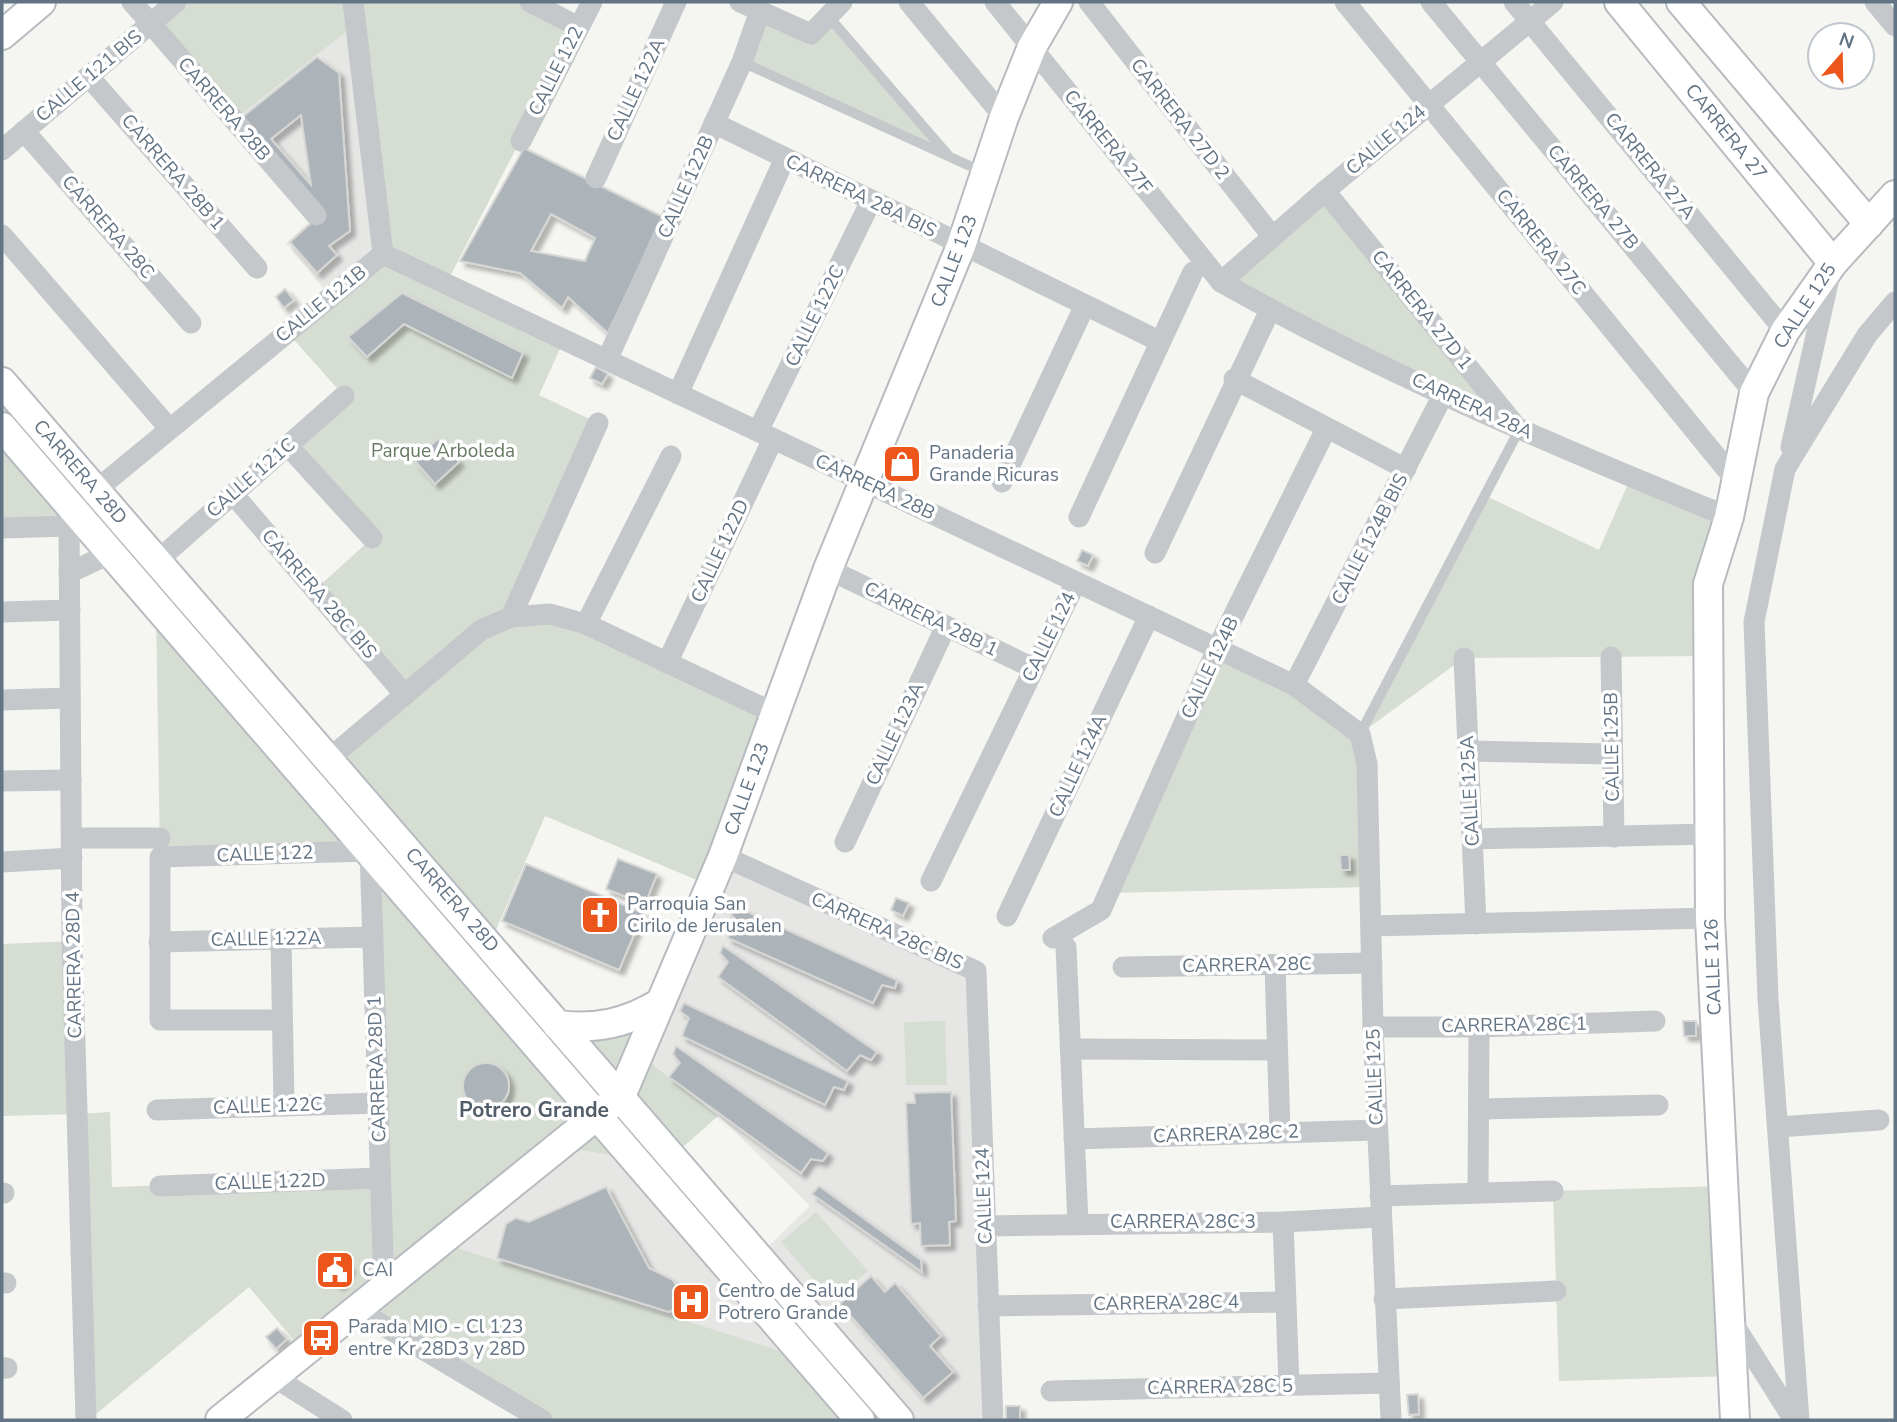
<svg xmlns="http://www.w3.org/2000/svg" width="1897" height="1422" viewBox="0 0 1897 1422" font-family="'Nunito Sans',sans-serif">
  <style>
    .built { fill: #e6e7e5 }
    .green { fill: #d6ddd2; fill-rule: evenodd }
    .building { fill: #acb3b9; stroke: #d6d7d4; stroke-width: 2; fill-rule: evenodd; filter: url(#shadow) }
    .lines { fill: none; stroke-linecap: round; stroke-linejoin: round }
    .secondary-casing { stroke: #b7bbc0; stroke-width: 32 }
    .lane { stroke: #c5c8cb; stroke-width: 10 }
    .street { stroke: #c5c8cb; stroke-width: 21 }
    .secondary { stroke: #fff; stroke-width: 28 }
    .labels { text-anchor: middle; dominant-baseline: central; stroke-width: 7; stroke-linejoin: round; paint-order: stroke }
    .street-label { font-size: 19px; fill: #637484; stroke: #fff }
    .park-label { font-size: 19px; fill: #667b62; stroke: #fff }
    .poi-label { font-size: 19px; fill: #637484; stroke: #fff; text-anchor: start }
    .neighbourhood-label { font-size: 21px; font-weight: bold; fill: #515d69; stroke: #fff }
  </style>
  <defs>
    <filter id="shadow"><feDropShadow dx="5" dy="5" stdDeviation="2" flood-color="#0004"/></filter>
  </defs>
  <rect width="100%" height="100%" fill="#f5f5f1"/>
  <g class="built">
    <path d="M355,25L383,254L330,296L286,243L316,216L234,120Z"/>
    <path d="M723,856L976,971L993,1420H899L758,1256L810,1206L710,1107L639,1053Z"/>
    <path d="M572,1149L623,1157L810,1361L439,1242Z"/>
  </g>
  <g class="green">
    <path d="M176,2H530L579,27L447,282L564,340L539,395L598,423L511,616L550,614L774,713L711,886L545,816L490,944L557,1025L642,1014L639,1053L718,1116L673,1156L899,1420H542L357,1310L304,1352L249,1287L89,1420L78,1114L2,1116V944L72,941L79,1114L110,1112L112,1187L380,1178L370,852L160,857L156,604L69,526L2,528V382L329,758L405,695L315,590L372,538L288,446L344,396L287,332L383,254L355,25L234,120L151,24ZM572,1149L623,1157L809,1360L439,1242Z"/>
    <path d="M760,11L794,28L829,17L951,160L742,62Z"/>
    <path d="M1325,191L1519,430L1221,282Z"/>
    <path d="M1631,477L1729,517L1707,656L1464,658L1360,734L1369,887L1108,893L1217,649L1360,734L1484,495L1599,550Z"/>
    <path d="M945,1021L947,1085H906L904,1022Z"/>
    <path d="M1724,1186L1733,1376L1559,1381L1553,1191Z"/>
    <path d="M816,1212L868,1271L832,1301L781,1242Z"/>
  </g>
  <g class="building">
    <path d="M317,57L339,73L350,231L329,246L337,255L317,273L290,242L320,215L240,119ZM301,115L311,185L271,139Z"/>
    <path d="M524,148L663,217L608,333L568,297L562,308L520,273L460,261ZM551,214L595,238L585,261L531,251Z"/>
    <path d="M285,289L294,300L284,308L276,297Z"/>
    <path d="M402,293L523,353L512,378L404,324L367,357L348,337Z"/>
    <path d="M596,367L608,374L602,384L590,378Z"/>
    <path d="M438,439L459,462L435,484L415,461Z"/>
    <path d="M1082,550L1093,555L1088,566L1077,561Z"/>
    <path d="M1340,855H1349L1350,870H1341Z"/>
    <path d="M618,859L657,874L645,904L606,889Z"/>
    <path d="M526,864L643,913L619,970L502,921Z"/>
    <path d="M896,898L909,903L903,916L891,910Z"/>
    <path d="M732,905L897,980L895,988L882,985L873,1003L728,938L735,919L728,911Z"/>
    <path d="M723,946L877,1052L871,1060L860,1055L847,1071L718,977L728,962L720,953Z"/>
    <path d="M684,1003L848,1081L844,1090L834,1087L825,1105L682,1036L689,1018L680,1011Z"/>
    <path d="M1683,1021H1696V1036H1684Z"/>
    <path d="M676,1046L828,1153L823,1161L811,1159L801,1173L669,1077L680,1063L673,1054Z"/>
    <circle cx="486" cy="1086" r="23"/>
    <path d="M951,1092L956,1221L949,1222L950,1245L921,1246L920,1223L911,1224L906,1103H915L914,1093Z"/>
    <path d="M819,1186L921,1260L922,1272L812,1194Z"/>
    <path d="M606,1187L649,1268L673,1280L687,1304L669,1312L497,1258L506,1224L516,1218L529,1222Z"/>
    <path d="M328,1255L350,1267L340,1285L319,1274Z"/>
    <path d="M871,1276L885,1292L895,1283L941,1336L930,1346L953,1372L923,1398L840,1304Z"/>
    <path d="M277,1328L287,1339L276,1349L266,1337Z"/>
    <path d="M1418,1394L1419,1414L1409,1415L1407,1395Z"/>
    <rect x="1006" y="1406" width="14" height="14"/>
  </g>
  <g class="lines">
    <defs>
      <g id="secondary">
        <path d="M1619,2L1833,263"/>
        <path d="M1681,2L1869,224"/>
        <path d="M2,35L41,2"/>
        <path d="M2,382L899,1420"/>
        <path d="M2,427L860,1420"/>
        <path d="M557,1025C596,1030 627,1023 660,1003"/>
        <path d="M220,1420L621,1096L723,856L828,569L961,246L1004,117L1032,47L1058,2"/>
        <path d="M1735,1420L1710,918L1708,584L1729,517L1754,393L1785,331L1833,263L1895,195"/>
      </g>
    </defs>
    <use href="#secondary" class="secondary-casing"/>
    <g class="lane">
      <path d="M829,17L948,155"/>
      <path d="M742,62L983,172"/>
      <path d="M1360,734L1519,430"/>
    </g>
    <g class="street">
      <path d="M132,2L316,215"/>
      <path d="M353,2L383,254"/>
      <path d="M530,2L579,27"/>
      <path d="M740,2L811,34L842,2"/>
      <path d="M909,2L1004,117"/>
      <path d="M995,2L1221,282C1383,373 1557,447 1729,517"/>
      <path d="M1089,2L1272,236"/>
      <path d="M1345,2L1737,482"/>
      <path d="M1431,2L1754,393"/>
      <path d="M1514,2L1785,331"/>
      <path d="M1875,2L1895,26"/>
      <path d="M89,77L257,268"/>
      <path d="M714,123L1159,341"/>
      <path d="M24,131L191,323"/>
      <path d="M521,141L592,2"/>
      <path d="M2,150L176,2"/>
      <path d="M596,178L676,2"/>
      <path d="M1325,191L1515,425"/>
      <path d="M2,235L168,427"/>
      <path d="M383,254L1294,685L1360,734L1367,764L1373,1027L1391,1420"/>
      <path d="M1221,282L1325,191L1553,2"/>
      <path d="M607,360L742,62L760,11"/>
      <path d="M1234,379L1406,469"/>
      <path d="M678,394L785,158"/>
      <path d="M758,431L871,201"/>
      <path d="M288,446L372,538"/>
      <path d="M1791,447L1830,274"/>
      <path d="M1002,482L1085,305"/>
      <path d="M96,490L383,254"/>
      <path d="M233,494L405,695"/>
      <path d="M74,510L69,526L72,941L86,1420"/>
      <path d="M1079,517L1193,272"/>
      <path d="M2,528L69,526"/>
      <path d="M1155,553L1270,310"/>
      <path d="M157,561L344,396"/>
      <path d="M828,569L1033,668"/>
      <path d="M69,573L109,554"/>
      <path d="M2,612L70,610"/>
      <path d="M511,617L598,423"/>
      <path d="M586,624L671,456"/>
      <path d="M1611,657L1614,837"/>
      <path d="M1464,658L1476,924"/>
      <path d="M667,663L773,439"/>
      <path d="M1294,685L1444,393"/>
      <path d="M2,700L70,698"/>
      <path d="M1469,751L1611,754"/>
      <path d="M330,758L481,630L511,617L550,614L586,624L774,713"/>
      <path d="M2,781L71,780"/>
      <path d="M72,838H160"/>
      <path d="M1472,839L1711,834"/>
      <path d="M845,842L946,626"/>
      <path d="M723,856L976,971L993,1420"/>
      <path d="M2,862L72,858"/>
      <path d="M931,881L1076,582"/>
      <path d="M1007,916L1149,616"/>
      <path d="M1371,926L1710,918"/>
      <path d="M1053,938L1101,910L1217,649L1326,429"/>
      <path d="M281,939L284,1106"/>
      <path d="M159,942L373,937"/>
      <path d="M1066,947L1078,1223"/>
      <path d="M1275,965L1280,1132"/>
      <path d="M1123,967L1372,963"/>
      <path d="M281,1020H160V857L370,851L384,1287"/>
      <path d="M1373,1027H1479L1655,1021"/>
      <path d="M1071,1049L1275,1050"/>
      <path d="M1479,1109L1658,1105"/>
      <path d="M157,1110L378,1103"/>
      <path d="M1778,1127L1879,1120"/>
      <path d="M1074,1139L1377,1130"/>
      <path d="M160,1186L380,1178"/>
      <path d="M2,1193H4"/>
      <path d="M1478,1193L1479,1027"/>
      <path d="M1380,1196L1553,1191"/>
      <path d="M1283,1222L1289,1385"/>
      <path d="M985,1226L1283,1222L1381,1217"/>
      <path d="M2,1283H6"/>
      <path d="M1384,1299L1556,1291"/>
      <path d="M988,1306L1285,1302"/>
      <path d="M357,1310L542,1420"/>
      <path d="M1731,1320L1794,1420"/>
      <path d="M2,1368H7"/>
      <path d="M274,1377L342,1420"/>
      <path d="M1051,1391L1389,1383"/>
      <path d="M1799,1420L1768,999L1754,622L1785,469L1867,335L1895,302"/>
    </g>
    <use href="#secondary" class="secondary"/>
  </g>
  <defs>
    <symbol id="shop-square" viewBox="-11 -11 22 22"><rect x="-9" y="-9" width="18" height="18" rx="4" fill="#ec561b" stroke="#fff"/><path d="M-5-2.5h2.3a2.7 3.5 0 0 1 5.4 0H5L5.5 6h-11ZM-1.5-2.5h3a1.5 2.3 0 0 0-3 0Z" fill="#fff"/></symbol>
    <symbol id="church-square" viewBox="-11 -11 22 22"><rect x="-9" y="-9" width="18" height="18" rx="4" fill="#ec561b" stroke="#fff"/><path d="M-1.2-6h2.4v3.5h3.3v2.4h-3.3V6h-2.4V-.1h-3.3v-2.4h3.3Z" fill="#fff"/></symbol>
    <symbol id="civic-square" viewBox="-11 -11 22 22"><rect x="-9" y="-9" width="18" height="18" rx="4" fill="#ec561b" stroke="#fff"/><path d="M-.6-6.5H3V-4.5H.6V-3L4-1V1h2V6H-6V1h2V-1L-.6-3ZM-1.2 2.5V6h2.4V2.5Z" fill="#fff"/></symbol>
    <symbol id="hospital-square" viewBox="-11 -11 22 22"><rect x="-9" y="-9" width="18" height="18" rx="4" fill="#ec561b" stroke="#fff"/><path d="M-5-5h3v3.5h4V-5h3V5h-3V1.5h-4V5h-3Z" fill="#fff"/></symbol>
    <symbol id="bus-square" viewBox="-11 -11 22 22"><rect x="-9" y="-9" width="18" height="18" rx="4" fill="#ec561b" stroke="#fff"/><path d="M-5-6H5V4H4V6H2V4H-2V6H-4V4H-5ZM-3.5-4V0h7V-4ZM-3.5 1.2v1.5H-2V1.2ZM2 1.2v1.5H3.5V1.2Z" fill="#fff"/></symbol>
  </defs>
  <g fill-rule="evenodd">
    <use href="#shop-square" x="880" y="442" width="44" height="44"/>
    <use href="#church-square" x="578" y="893" width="44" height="44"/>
    <use href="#civic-square" x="313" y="1248" width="44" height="44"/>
    <use href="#hospital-square" x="669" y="1280" width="44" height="44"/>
    <use href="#bus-square" x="299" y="1316" width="44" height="44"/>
  </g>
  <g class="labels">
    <g class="street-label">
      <text transform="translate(556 71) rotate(-63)">CALLE 122</text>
      <text transform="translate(89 76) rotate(-40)">CALLE 121 BIS</text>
      <text transform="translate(636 90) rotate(-65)">CALLE 122A</text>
      <text transform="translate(224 109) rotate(49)">CARRERA 28B</text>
      <text transform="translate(1180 119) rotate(52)">CARRERA 27D 2</text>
      <text transform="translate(1726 132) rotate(51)">CARRERA 27</text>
      <text transform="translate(1386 140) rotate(-40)">CALLE 124</text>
      <text transform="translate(1108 142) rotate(51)">CARRERA 27F</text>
      <text transform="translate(1650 166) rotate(51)">CARRERA 27A</text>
      <text transform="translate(173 172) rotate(49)">CARRERA 28B 1</text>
      <text transform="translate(686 187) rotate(-66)">CALLE 122B</text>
      <text transform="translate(861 196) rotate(26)">CARRERA 28A BIS</text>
      <text transform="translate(1593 197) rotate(50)">CARRERA 27B</text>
      <text transform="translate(108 227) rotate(49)">CARRERA 28C</text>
      <text transform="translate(1541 242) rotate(51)">CARRERA 27C</text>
      <text transform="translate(954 261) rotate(-69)">CALLE 123</text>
      <text transform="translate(321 304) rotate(-39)">CALLE 121B</text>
      <text transform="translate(1805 306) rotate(-57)">CALLE 125</text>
      <text transform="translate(1422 310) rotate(51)">CARRERA 27D 1</text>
      <text transform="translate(815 316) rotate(-64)">CALLE 122C</text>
      <text transform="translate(1472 406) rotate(25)">CARRERA 28A</text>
      <text transform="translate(80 472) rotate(49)">CARRERA 28D</text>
      <text transform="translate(251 478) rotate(-41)">CALLE 121C</text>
      <text transform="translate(875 487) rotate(25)">CARRERA 28B</text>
      <text transform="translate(1370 539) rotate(-63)">CALLE 124B BIS</text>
      <text transform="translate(720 551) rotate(-65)">CALLE 122D</text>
      <text transform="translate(319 594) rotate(49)">CARRERA 28C BIS</text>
      <text transform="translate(931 619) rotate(26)">CARRERA 28B 1</text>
      <text transform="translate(1049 637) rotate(-64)">CALLE 124</text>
      <text transform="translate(1210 668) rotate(-65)">CALLE 124B</text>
      <text transform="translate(895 734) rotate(-65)">CALLE 123A</text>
      <text transform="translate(1612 747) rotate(-91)">CALLE 125B</text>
      <text transform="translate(1078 766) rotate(-65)">CALLE 124A</text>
      <text transform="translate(747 789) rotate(-70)">CALLE 123</text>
      <text transform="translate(1470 791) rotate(-93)">CALLE 125A</text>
      <text transform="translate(265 854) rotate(-2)">CALLE 122</text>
      <text transform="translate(452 900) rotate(49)">CARRERA 28D</text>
      <text transform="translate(887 931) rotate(24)">CARRERA 28C BIS</text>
      <text transform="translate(266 939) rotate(-1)">CALLE 122A</text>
      <text transform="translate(74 965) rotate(-91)">CARRERA 28D 4</text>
      <text transform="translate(1247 965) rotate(-1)">CARRERA 28C</text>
      <text transform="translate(1713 967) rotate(-92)">CALLE 126</text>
      <text transform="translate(1514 1025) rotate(-1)">CARRERA 28C 1</text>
      <text transform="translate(377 1069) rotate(-92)">CARRERA 28D 1</text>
      <text transform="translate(1375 1077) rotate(-92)">CALLE 125</text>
      <text transform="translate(268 1106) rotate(-2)">CALLE 122C</text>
      <text transform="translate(1226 1134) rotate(-2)">CARRERA 28C 2</text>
      <text transform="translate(270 1182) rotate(-2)">CALLE 122D</text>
      <text transform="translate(984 1196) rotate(-92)">CALLE 124</text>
      <text x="1183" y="1222">CARRERA 28C 3</text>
      <text transform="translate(1166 1303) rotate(-1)">CARRERA 28C 4</text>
      <text transform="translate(1220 1387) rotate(-1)">CARRERA 28C 5</text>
    </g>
    <g class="park-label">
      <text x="443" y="451">Parque Arboleda</text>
    </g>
    <g class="poi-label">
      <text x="929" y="453">Panaderia<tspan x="929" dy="22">Grande Ricuras</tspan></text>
      <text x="627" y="904">Parroquia San<tspan x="627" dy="22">Cirilo de Jerusalen</tspan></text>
      <text x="362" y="1270">CAI</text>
      <text x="718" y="1291">Centro de Salud<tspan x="718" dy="22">Potrero Grande</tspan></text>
      <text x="348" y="1327">Parada MIO - Cl 123<tspan x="348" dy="22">entre Kr 28D3 y 28D</tspan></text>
    </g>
    <g class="neighbourhood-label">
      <text x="534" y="1110">Potrero Grande</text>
    </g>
  </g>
  <rect width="1897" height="1422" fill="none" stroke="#637484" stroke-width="7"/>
  <g transform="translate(1841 56) rotate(20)"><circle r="33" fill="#ffffff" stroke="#c1c7ce" stroke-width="2"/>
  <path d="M0-5L12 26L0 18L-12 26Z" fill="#ec561b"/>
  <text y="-10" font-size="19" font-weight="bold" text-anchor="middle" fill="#637484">N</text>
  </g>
</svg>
